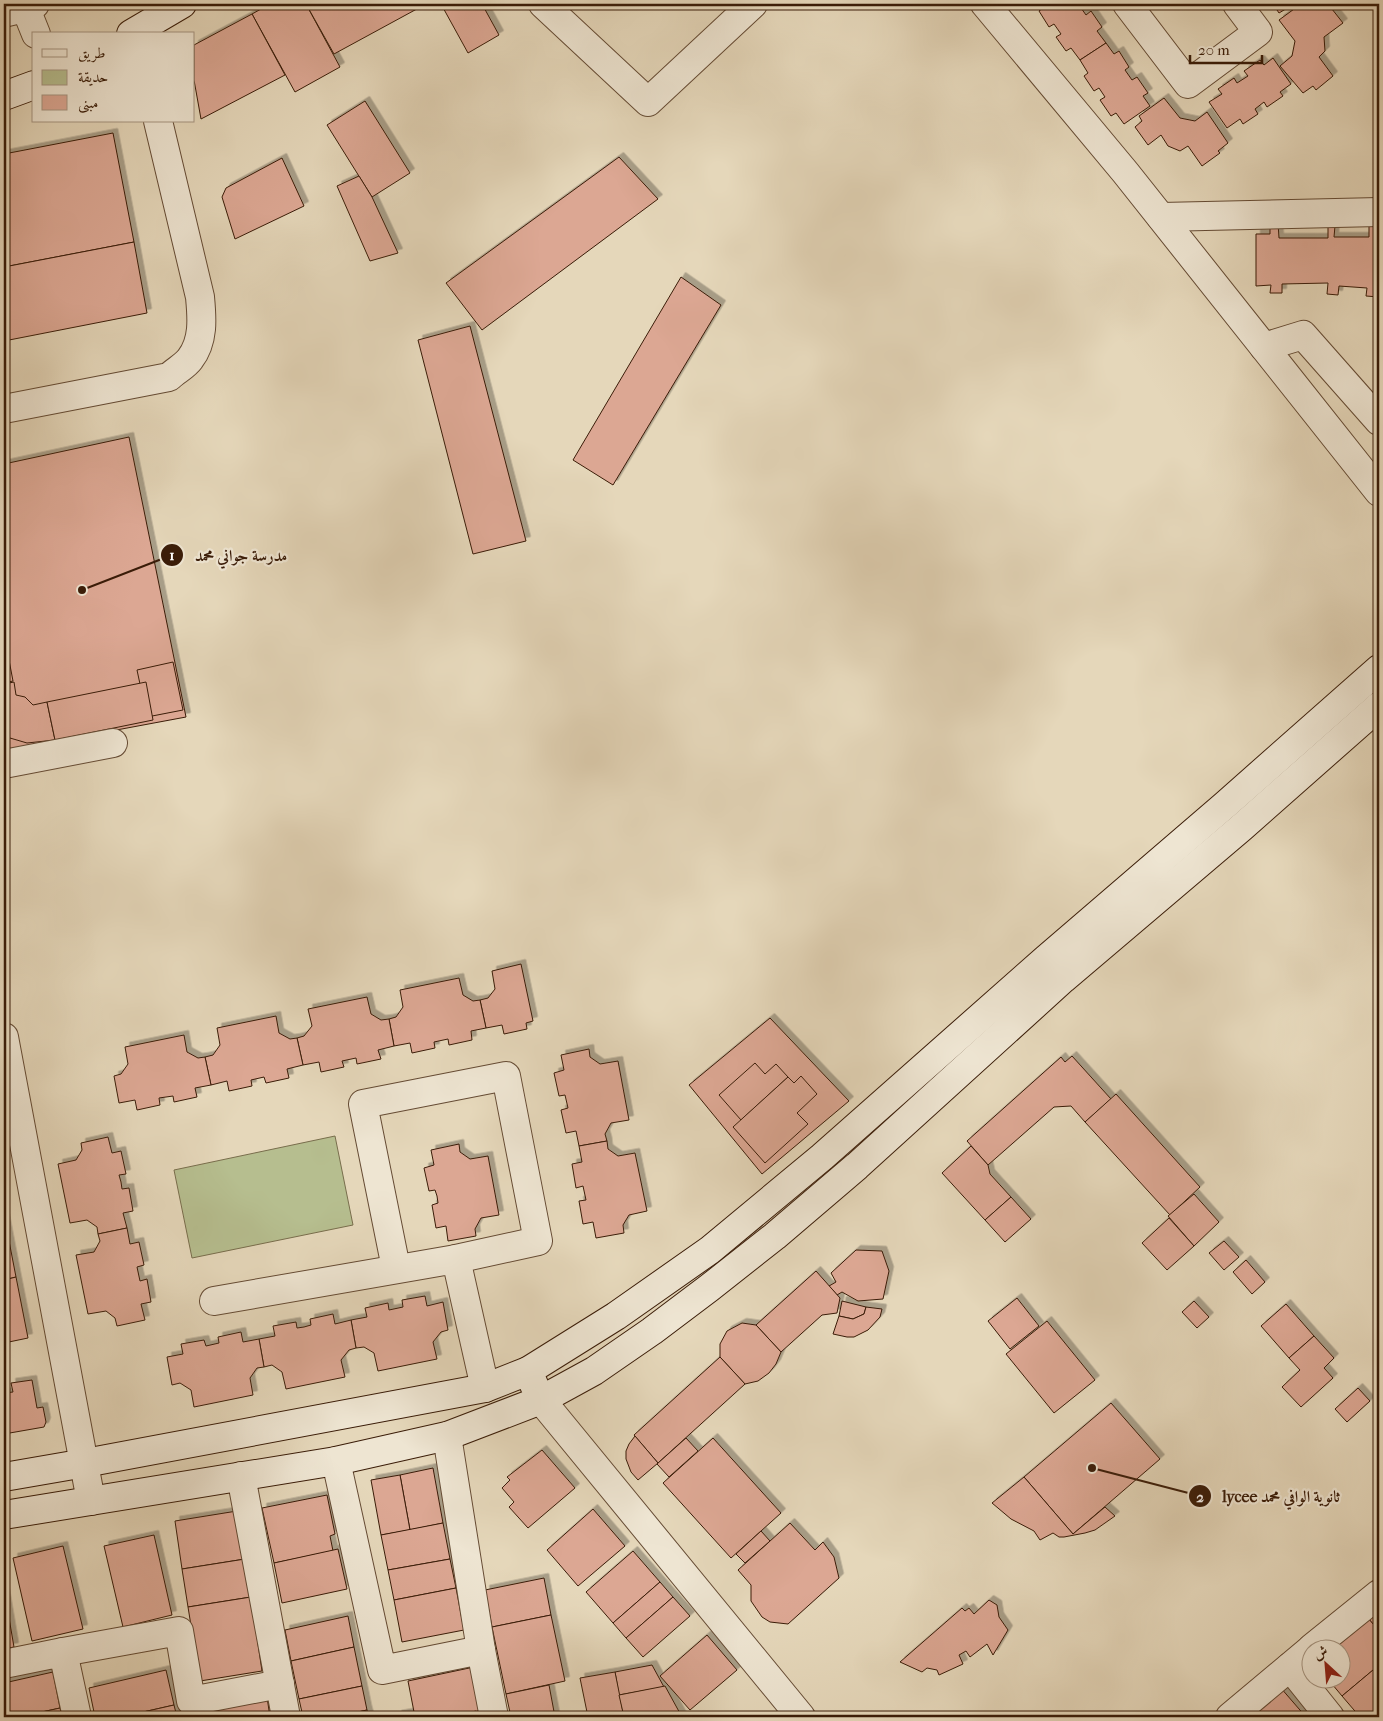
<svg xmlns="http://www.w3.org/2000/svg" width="1383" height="1721" viewBox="0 0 1383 1721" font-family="'IM FELL French Canon',Amiri,serif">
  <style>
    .green { fill: #b6be8f; stroke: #786d4c }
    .building { fill: #dca793; stroke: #3a1c08; filter: url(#shadow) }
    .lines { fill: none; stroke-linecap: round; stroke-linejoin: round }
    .street-casing { stroke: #654b34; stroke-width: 30 }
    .secondary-casing { stroke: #3a1c08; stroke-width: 30 }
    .street { stroke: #eee5d2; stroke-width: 28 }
    .secondary { stroke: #eee5d2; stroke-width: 28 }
    .leader { fill: none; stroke: #3a1c08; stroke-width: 2 }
    .callout-dot { fill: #3a1c08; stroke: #eee5d2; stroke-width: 2 }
    .mark-label { font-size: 15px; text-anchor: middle; font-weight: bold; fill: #fff }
    .callout-label { font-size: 16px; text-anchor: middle; font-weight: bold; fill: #3a1c08; stroke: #eee5d2; stroke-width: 4.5; stroke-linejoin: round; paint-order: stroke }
  </style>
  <defs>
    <filter id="shadow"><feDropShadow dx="4.5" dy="-4.5" stdDeviation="0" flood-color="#0004"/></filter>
  </defs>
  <rect width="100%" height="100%" fill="#e5d7ba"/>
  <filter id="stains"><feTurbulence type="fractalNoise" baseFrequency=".004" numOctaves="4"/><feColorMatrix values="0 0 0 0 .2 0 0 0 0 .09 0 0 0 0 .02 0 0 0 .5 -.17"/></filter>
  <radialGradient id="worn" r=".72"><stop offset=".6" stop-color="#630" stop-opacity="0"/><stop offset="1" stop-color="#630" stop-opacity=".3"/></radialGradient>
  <path class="green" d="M335,1136L353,1225L192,1258L174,1170Z"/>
  <g class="building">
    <path d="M270,4H306L340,67L295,92L252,14Z"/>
    <path d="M306,4H426L334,54Z"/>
    <path d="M441,4H482L499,35L468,53Z"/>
    <path d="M1040,4H1081L1079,5L1086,15L1091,11L1102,27L1097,31L1106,43L1080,60L1071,48L1066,51L1056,37L1061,34L1054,24L1049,27L1039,11L1043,8Z"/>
    <path d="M1273,4H1294L1279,13Z"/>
    <path d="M1301,4H1306L1308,6L1311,4H1328L1343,23L1324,37L1325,51L1319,57L1333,76L1316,90L1313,86L1303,93L1280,66L1292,56L1295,41L1279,20Z"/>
    <path d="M252,14L285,75L201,119L194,80V45Z"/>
    <path d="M1106,43L1114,54L1119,51L1129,67L1125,70L1132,80L1137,77L1148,93L1143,96L1150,106L1124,124L1116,113L1111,116L1100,100L1105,97L1099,88L1094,91L1084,76L1088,73L1080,60Z"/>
    <path d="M1273,58L1291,84L1280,92L1283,96L1267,107L1264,102L1255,109L1258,114L1243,124L1240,119L1227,128L1209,102L1222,94L1218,89L1234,78L1237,83L1248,76L1244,71L1260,60L1264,65Z"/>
    <path d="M1164,98L1180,118L1195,121L1207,112L1228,143L1218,151L1220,153L1202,166L1188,146L1180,151L1168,146L1161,135L1148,145L1135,127L1142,121L1139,116Z"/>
    <path d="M365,101L410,173L372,197L327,125Z"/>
    <path d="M113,133L134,242L4,267V154Z"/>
    <path d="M619,157L658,199L482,330L446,283Z"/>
    <path d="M282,158L304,206L235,239L222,197L226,188Z"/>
    <path d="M359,176L372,197L398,253L370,261L337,186Z"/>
    <path d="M1270,223H1278L1279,238H1328V227L1335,226L1334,237H1369V226H1379V297L1366,296L1367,288L1339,286L1338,295L1327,294L1328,283L1282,284V293H1270L1271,285L1256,286V234H1270Z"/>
    <path d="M134,242L147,313L4,341V267Z"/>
    <path d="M681,277L721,305L613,485L573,460Z"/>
    <path d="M470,326L526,541L473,554L418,340Z"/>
    <path d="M129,437L186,717L4,751V464Z"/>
    <path d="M4,557L9,585L4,586Z"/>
    <path d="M4,634L13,681L4,683Z"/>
    <path d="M173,662L183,710L147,717L137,670Z"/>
    <path d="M14,682L16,695L25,697L33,705L47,702L55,740L27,743L10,738L4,735V684Z"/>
    <path d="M146,682L153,720L55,740L47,702Z"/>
    <path d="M521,964L533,1021L526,1023L527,1029L504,1034L502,1025L486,1028L480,1000L488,998L495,989L492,971Z"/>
    <path d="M459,978L463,995L473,1001L480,1000L486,1028L471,1031L472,1040L449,1045L448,1039L434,1042L435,1048L412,1053L410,1043L394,1046L389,1019L396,1017L403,1007L400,990Z"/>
    <path d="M367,997L371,1014L381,1020L389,1019L394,1046L378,1050L381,1059L357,1064L356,1058L342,1061L344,1067L321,1072L319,1062L303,1065L297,1038L304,1036L312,1026L308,1009Z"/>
    <path d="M276,1016L279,1033L290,1039L297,1038L303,1065L287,1069L289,1078L266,1083L264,1077L251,1080L252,1086L229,1091L227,1081L211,1085L205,1057L213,1055L220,1045L217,1028Z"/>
    <path d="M770,1018L849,1101L762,1174L689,1085Z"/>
    <path d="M184,1035L187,1052L198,1058L205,1057L211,1085L195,1088L197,1097L174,1102L173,1096L159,1098L160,1105L137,1110L135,1100L119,1103L114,1076L121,1074L128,1064L125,1047Z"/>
    <path d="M589,1049L590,1057L600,1064L618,1061L629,1120L611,1123L605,1134L607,1141L579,1146L576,1131L566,1133L561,1110L568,1108L565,1095L559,1096L554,1073L564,1070L561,1055Z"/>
    <path d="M1072,1056L1111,1099L1085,1122L1071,1106L1054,1107L988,1165L967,1141L1061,1057L1065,1062Z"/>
    <path d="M755,1063L765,1074L776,1064L788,1077L741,1120L719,1095Z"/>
    <path d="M801,1076L817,1094L797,1113L808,1124L765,1163L733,1127L788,1077L794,1083Z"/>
    <path d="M1116,1094L1200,1187L1170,1215L1085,1122Z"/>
    <path d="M108,1137L112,1153L121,1151L126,1174L119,1175L121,1182L122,1189L129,1188L133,1211L123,1213L127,1228L98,1234L97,1227L87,1220L70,1223L58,1164L76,1160L82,1150L81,1143Z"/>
    <path d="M607,1141L608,1149L618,1156L635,1153L647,1211L629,1215L623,1225L624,1233L596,1238L593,1222L583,1224L579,1201L586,1200L583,1186L576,1188L572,1164L582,1162L579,1146Z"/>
    <path d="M459,1144L460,1152L470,1159L488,1156L499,1215L481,1218L475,1229L476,1236L448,1241L446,1226L436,1228L432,1205L438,1203L437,1196L435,1190L429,1191L424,1168L434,1165L431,1150Z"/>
    <path d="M971,1146L988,1165L990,1174L1011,1197L985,1220L942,1173Z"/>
    <path d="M1194,1194L1219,1222L1194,1246L1168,1216Z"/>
    <path d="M1011,1197L1031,1219L1005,1242L985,1220Z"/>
    <path d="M4,1215L16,1277L4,1280Z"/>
    <path d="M1169,1218L1194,1246L1167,1270L1142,1243Z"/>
    <path d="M127,1228L130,1244L139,1242L144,1265L137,1267L140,1281L147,1279L151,1302L141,1304L145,1320L117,1326L115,1318L106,1311L88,1314L76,1255L94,1252L100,1241L98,1234Z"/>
    <path d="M1224,1241L1239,1257L1224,1270L1209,1253Z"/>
    <path d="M856,1250L882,1251L889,1271L883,1299L858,1301L842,1292L837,1295L829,1286L836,1282L831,1273Z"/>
    <path d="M1246,1260L1265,1282L1252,1294L1233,1272Z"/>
    <path d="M816,1271L840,1298L837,1313L822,1315L781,1352L756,1325Z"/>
    <path d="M16,1277L28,1338L4,1343V1280Z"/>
    <path d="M425,1296L427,1306L443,1302L448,1330L441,1332L433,1342L437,1359L378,1371L374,1353L364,1347L356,1348L351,1320L367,1317L365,1308L388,1303L389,1310L403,1307L402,1300Z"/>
    <path d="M1017,1298L1039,1326L1010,1349L988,1321Z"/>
    <path d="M842,1301L866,1307L864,1314L853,1319L839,1316Z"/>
    <path d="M1194,1301L1209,1317L1197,1328L1182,1312Z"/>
    <path d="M1286,1304L1314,1336L1289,1358L1261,1326Z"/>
    <path d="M866,1307L882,1309L880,1317L868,1330L854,1337H847L833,1334L839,1316L853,1319L864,1314Z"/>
    <path d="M333,1314L335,1324L351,1320L356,1348L349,1350L341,1360L345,1377L286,1389L282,1372L272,1365L264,1367L259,1339L275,1336L273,1326L296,1322L297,1328L304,1327L311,1325L310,1319Z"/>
    <path d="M1047,1321L1095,1380L1054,1413L1006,1354Z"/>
    <path d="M742,1323L756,1325L781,1352L776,1364L769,1373L758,1381L745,1384L720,1357V1344L727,1331Z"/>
    <path d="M241,1332L243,1342L259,1339L264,1367L257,1368L250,1378L253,1395L194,1407L191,1390L180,1383L172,1385L167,1357L183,1354L181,1344L204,1340L206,1346L219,1343L218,1337Z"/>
    <path d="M1314,1336L1334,1358L1324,1368L1333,1378L1301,1407L1282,1387L1300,1370L1289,1358Z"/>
    <path d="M720,1357L745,1384L658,1463L634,1435Z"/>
    <path d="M32,1380L37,1408L43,1407L46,1422L44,1427L4,1434V1393L13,1392L11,1383Z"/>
    <path d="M1358,1388L1370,1401L1347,1422L1335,1409Z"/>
    <path d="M1111,1403L1160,1459L1073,1534L1024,1477Z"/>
    <path d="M635,1436L658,1463L638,1480L631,1472L626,1459V1451L629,1444Z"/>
    <path d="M686,1438L698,1451L669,1477L657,1464Z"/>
    <path d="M713,1438L781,1513L731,1558L663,1483Z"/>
    <path d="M542,1450L575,1488L528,1528L509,1507L514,1502L502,1488L510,1480L507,1477Z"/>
    <path d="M433,1468L443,1523L410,1530L400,1475Z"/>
    <path d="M400,1475L410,1530L381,1535L371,1480Z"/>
    <path d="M1024,1477L1073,1534L1105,1507L1115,1516L1095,1530L1085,1533L1064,1537H1059L1053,1533L1040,1540L1034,1531L1011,1519L992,1503Z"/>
    <path d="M327,1495L335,1534L330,1536L333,1551L274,1563L262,1508Z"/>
    <path d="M593,1509L625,1546L578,1586L547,1550Z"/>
    <path d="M237,1511L245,1559L182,1569L175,1521Z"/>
    <path d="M443,1523L450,1559L388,1570L381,1535Z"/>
    <path d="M790,1523L815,1550L823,1542L834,1557L839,1578L788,1624L770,1622L762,1617L751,1601V1585L738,1570Z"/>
    <path d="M761,1531L770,1541L745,1563L736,1554Z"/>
    <path d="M154,1535L172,1615L123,1627L104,1546Z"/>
    <path d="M63,1546L83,1629L32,1641L13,1558Z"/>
    <path d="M338,1549L347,1589L282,1603L274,1563Z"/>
    <path d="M633,1551L660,1582L613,1623L586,1592Z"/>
    <path d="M245,1559L251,1597L188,1607L182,1569Z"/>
    <path d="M450,1559L456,1588L394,1600L388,1570Z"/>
    <path d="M544,1578L551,1615L492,1627L485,1590Z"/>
    <path d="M660,1582L673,1597L626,1638L613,1623Z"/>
    <path d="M456,1588L464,1630L402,1642L394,1600Z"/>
    <path d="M4,1589L14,1647L4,1649Z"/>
    <path d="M251,1597L262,1671L200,1681L188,1607Z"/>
    <path d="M673,1597L690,1616L643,1657L626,1638Z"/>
    <path d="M989,1600L997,1605L999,1617L1008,1630L993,1655L987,1644L970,1657L966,1651L959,1655L963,1664L939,1675L937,1670L927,1668L922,1672L900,1662L962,1608L965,1611L969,1608L974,1614Z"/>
    <path d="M1379,1607V1631L1367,1617Z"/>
    <path d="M551,1615L565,1681L506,1694L492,1627Z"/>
    <path d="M348,1616L354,1647L291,1661L285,1630Z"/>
    <path d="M1368,1618L1379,1631V1665L1342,1696L1327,1678H1340V1648H1331Z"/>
    <path d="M707,1635L737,1670L690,1710L660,1676Z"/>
    <path d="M354,1647L362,1686L299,1699L291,1661Z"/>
    <path d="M652,1665L664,1687L619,1695L615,1672Z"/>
    <path d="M1379,1665V1717H1360L1342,1696Z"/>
    <path d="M474,1667L483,1710L448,1717H415L408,1681Z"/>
    <path d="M166,1670L174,1705L121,1717H95L89,1688Z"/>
    <path d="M53,1672L60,1708L19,1717H4V1683Z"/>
    <path d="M615,1672L624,1717H588L580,1678Z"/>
    <path d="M549,1685L555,1717H511L506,1694Z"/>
    <path d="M362,1686L367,1710L344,1715V1717H303L299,1699Z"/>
    <path d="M665,1686L682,1717H624L619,1695Z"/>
    <path d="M1280,1687L1306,1717H1245Z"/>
    <path d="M267,1697L270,1717H212L210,1706Z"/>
    <path d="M174,1705L177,1717H121Z"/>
    <path d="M60,1708L62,1717H19Z"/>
    <path d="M367,1710L369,1717H344V1715Z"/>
    <path d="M476,1711L477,1717H448Z"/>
    <path d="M414,1712L415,1717H398L397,1715Z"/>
  </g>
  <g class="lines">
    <defs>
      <g id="street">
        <path d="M24,4L36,34"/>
        <path d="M543,4L648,102L753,4"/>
        <path d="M985,4L1125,172L1379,492"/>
        <path d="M1127,4L1188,84L1258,32L1237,4"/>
        <path d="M4,13L25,8L35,4"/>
        <path d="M1161,217L1379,212"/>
        <path d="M1264,347L1303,335L1379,421"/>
        <path d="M4,409L169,377C175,371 185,366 190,359C204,341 202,318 200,297L158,121"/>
        <path d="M4,764L113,743"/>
        <path d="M4,1037L91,1501"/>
        <path d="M396,1268L363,1104L506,1076L538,1241L456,1259"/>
        <path d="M214,1301L456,1259L485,1388"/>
        <path d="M541,1400L801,1717"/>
        <path d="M447,1436L481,1650L494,1717"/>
        <path d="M336,1461L382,1670L481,1650"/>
        <path d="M241,1476L286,1717"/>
        <path d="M1312,1648L1379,1594"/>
        <path d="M63,1652L179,1631L191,1701L280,1684"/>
        <path d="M4,1664L63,1652L77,1717"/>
        <path d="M1290,1667L1330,1717"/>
        <path d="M1230,1717L1310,1650"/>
      </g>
      <g id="secondary">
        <path d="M131,34L182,4"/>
        <path d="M4,96L34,85"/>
        <path d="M528,1371L616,1316L710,1250L822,1157L1046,959L1225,805L1379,669"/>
        <path d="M4,1477L85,1463L485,1388L528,1371L535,1387"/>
        <path d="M4,1515L336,1461L447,1436L541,1400L594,1371L652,1331L709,1288L775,1236L857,1166L1063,979L1242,827L1379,706"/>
      </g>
    </defs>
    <use href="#street" class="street-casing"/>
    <use href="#secondary" class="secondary-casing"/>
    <use href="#street" class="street"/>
    <use href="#secondary" class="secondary"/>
  </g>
  <path class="leader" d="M82 590L172 555M1092 1468L1200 1496"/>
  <g class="callout-dot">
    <circle cx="82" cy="590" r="5"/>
    <circle cx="1092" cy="1468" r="5"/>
    <circle cx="172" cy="555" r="12"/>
    <circle cx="1200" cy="1496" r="12"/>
  </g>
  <g class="mark-label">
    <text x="172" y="560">1</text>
    <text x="1200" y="1502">2</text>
  </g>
  <g class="callout-label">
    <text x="241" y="561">مدرسة جواني محمد</text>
    <text x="1281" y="1502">lycee ثانوية الوافي محمد</text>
  </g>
  <rect width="1383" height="1721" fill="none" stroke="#e5d7ba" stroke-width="20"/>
  <rect x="5" y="5" width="1373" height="1711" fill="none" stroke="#3a1c08" stroke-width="2.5"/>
  <rect x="10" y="10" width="1363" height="1701" fill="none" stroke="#3a1c08"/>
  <rect x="32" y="32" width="162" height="90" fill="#eee5d2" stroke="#a69581"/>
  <rect x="42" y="49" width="25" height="8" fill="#eee5d2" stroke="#a69581"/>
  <text x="78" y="58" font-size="15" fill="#3a1c08">طريق</text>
  <rect x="42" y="70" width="25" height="15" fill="#b6be8f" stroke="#a69581"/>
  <text x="78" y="82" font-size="15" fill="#3a1c08">حديقة</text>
  <rect x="42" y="95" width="25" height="15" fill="#dca793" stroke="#a69581"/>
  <text x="78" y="108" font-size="15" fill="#3a1c08">مبنى</text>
  <g transform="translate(1326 1664) rotate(334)"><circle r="24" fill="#eee5d2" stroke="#a69581"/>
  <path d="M0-4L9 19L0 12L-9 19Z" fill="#8f2418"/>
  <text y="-8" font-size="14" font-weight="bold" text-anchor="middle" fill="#3a1c08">ش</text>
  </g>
  <path d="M1190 55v8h72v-8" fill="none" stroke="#3a1c08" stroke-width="2.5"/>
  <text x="1198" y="55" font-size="15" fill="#3a1c08" stroke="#eee5d2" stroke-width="4" paint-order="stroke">20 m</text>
  <rect width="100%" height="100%" filter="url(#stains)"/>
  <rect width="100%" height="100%" fill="url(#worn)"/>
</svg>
